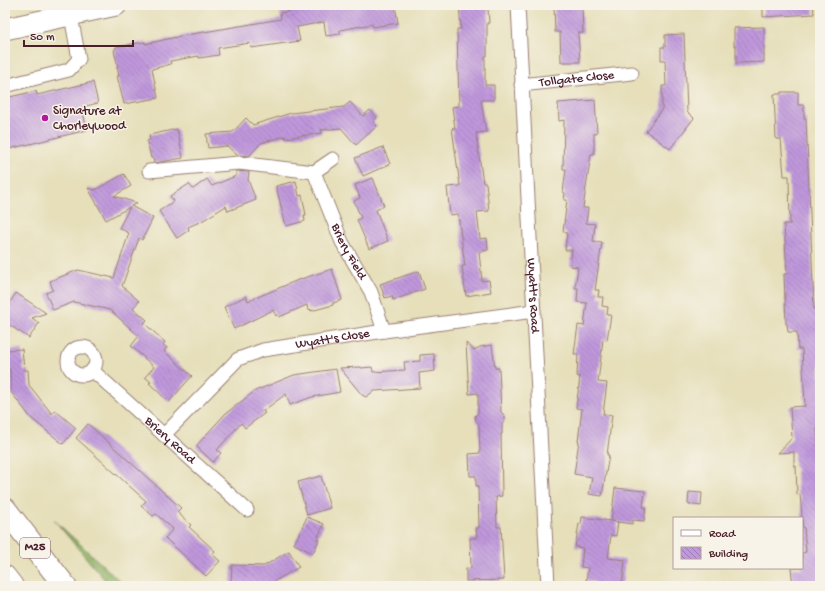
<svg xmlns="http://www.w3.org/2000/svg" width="825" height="591" viewBox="0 0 825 591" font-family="'Gochi Hand',sans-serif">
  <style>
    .forest { fill: url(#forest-crowns); stroke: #6c6848 }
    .building { fill: url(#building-back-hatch) }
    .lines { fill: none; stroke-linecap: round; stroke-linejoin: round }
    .minor-casing { stroke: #987f72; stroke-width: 15 }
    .primary-casing { stroke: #987f72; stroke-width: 23 }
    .motorway-casing { stroke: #987f72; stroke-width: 24 }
    .minor { stroke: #fff; stroke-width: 13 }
    .primary { stroke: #fff; stroke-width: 21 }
    .motorway { stroke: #fff; stroke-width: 22 }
    .poi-dot { fill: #b5179e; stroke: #f7f3e8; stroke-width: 1.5 }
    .labels { text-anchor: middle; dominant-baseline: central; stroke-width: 3; stroke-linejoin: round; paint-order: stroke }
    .shield { fill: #f7f3e8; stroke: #7e5f64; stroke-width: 1 }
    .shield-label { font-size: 12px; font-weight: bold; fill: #4a1f2b }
    .street-label { font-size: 13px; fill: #4a1f2b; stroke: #f7f3e8 }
    .poi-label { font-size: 13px; fill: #4a1f2b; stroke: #f7f3e8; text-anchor: start }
  </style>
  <defs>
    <pattern id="forest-crowns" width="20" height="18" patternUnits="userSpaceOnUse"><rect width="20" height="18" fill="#8fb266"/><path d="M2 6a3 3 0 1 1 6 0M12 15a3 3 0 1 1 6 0" fill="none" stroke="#779054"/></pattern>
    <pattern id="building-back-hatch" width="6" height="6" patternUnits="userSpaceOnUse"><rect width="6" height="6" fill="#bf97dc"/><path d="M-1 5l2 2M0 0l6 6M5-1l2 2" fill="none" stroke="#9d7bb3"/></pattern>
  </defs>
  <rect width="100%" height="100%" fill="#f7f3e8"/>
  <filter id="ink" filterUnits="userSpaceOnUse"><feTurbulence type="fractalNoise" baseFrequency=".025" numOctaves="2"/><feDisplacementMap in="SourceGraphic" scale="8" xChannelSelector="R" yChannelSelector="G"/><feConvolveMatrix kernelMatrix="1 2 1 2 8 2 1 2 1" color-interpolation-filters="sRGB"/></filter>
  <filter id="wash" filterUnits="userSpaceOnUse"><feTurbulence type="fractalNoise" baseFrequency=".012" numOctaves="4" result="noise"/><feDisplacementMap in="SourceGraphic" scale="16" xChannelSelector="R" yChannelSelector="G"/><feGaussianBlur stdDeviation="0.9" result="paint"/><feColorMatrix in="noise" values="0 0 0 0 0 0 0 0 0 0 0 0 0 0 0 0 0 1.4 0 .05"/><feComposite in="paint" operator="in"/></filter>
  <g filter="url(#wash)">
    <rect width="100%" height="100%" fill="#e6dfba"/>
    <path class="forest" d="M54,520L125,586H110Z"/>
    <g id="blocks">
      <g class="building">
        <path d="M291,5H395L398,23L373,27L372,24L340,30V34L326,36L324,22L297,27L300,41L251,48L250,43L218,48L219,55L199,58V56L170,61L171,64L152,69L158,98L124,104L117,76H119L117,67L118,66L114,51L116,47L145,42V44L186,35L281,19L280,13L292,11Z"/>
        <path d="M459,5H483V9H488L489,23H487V56H485V85H494V100H481L486,132L476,133L483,183H486L489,211L477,212L480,239L487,238L488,250L479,252L482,281L489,280L491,292L466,296L462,266H465L458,214L450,215L447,187L460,186L452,128H455L452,107L459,106L457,29H461Z"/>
        <path d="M554,5H582L583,33H578L580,62H561L560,32H555Z"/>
        <path d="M763,5H813L814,14L763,17Z"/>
        <path d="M764,27V62L736,63V46H734V28Z"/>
        <path d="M684,34L687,112L694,118L670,149L646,131L662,109V86H666L665,60H661V47H665V35Z"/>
        <path d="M93,82L98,103L82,107L87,130L5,150V98L36,91L37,95Z"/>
        <path d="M781,92H798V105H804V118H806L814,309L818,308L820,343V428H817L820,477V586H793L791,568H802V553L806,552L804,528H803L800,494L797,495L796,466H794V452L778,453L792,438L790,407L805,406L802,349H798L797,332H788L787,324H786L784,274H787L784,224H790L789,176H784L781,139H776L774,94H781Z"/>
        <path d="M595,100L597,133H594V154H591L583,208H588L586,223L595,224L593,241L602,242L595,290H599L598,297H603L602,306L608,307L607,315H611L607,340L603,339L598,382L607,383L603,414L612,415L607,455H609L602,496L589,494L592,477L574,474L579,441H578L582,409L576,408L580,377L577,376L578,354H574L578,325L584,326L587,303L577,302L578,288H575L578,267L570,266L572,250H565L567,233L563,232L567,200H564L565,193L563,192L566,169H563L564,120L559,121L558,103Z"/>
        <path d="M350,102L363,116L370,110L377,118L373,122L377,126L356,145L341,128L321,130L322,133L285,138V136L261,143L249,156L237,155L227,146L208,148L206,134L233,132L246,118L253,125L291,113L344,107Z"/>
        <path d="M177,129L183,158L154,163L153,158H151L147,141L150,140L149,135Z"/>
        <path d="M383,147L390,164L363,176L355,158Z"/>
        <path d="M236,171L249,172L248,180L256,200L228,211L226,206L202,221L188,227L189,230L177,238L159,211L174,201L170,196L189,184L193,189L207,179L212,186L236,176Z"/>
        <path d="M124,174L131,186L114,196L137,203L131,206L153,218L142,240L139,238L122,286L139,301L133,308L147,320L144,323L165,342L163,345L167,348L164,351L192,376L169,402L149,383L151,382L145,377L154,367L131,346L139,336L110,310L74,302L53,310L46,293L53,290L50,281L78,270L114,278L129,233L119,228L130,207L106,220L88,188L95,190Z"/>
        <path d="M373,178L384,206L376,210L388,241L369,249L357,220L361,218L354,201L360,198L355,185Z"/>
        <path d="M296,181L299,196L302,195L306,215H304L305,221L286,226L276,186Z"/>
        <path d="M332,269L342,300L333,303V305L311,311V309L308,310L307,305L279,317L278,314L276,316L273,310L234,329L224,307L246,296L248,301L298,280Z"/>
        <path d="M419,271L425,289L393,300L392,296L385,298L380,284Z"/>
        <path d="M16,293L46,313L32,318L39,323L29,338L5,322V310Z"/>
        <path d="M466,343L474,350L480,347L492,345L495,368H499L501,412L505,416V420L502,424V434H501L502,496L496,497L497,527H501L504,580L466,581V569L471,568L470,538H477L476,528H479L478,486H476V476H470L469,454L480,453L479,424L476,421L475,416L478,413V393L469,394Z"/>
        <path d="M22,349L24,370H28L29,385L52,414L55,410L76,428L63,444L31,418L11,392L10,369H7L6,350Z"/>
        <path d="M434,354L435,371L419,373L420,388L374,391L366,397L362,395L340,368L361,367V368L372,367L373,372L405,370L404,362L420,361V355Z"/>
        <path d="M336,369L340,392L312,397L290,405L286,394L263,411L265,413L245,428L241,423L217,450L221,453L213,462L196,446L225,414L255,391L294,375Z"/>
        <path d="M88,424L181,508L177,512L191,525L189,527L215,551L212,554L220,561L206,576L165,538L173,529L156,514L153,516L141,506L146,501L76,438Z"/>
        <path d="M321,476L330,508L307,515L298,482Z"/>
        <path d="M615,488L645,491L643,507H646L644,521L633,520L632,524L611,521Z"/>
        <path d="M689,492L702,493L701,506L688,504Z"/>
        <path d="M307,517L324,524L317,539L319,540L313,553L294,544Z"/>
        <path d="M582,517L618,522L616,536L611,535L608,558L625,560L622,586H594L595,582L586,581L588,568L581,567L583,548L575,547L579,524H581Z"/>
        <path d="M289,551L299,567L268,585L231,583L232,565L264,566Z"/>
      </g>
    </g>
  </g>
  <g filter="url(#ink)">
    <use href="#blocks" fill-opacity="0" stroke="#987f72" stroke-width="1"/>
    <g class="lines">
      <defs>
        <g id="minor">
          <path id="s1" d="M518,5L548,586"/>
          <path id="s2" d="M521,85L632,73"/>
          <path d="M5,86L69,70L79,59L71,16"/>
          <path d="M149,171L239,163L314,172L333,159"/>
          <path id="s3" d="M314,172L342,242L371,292L384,331"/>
          <circle cx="82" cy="361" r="14"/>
          <path id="s4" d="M92,370L247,510"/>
          <path id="s5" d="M164,435L238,359L263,350L384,331L534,311"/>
        </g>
        <path id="primary" d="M5,29L116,5"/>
        <g id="motorway">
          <path d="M5,509L65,586"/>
          <path d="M5,577L12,586"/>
        </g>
      </defs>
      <use href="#minor" class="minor-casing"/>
      <use href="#primary" class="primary-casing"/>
      <use href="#motorway" class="motorway-casing"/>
      <use href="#minor" class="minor"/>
      <use href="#primary" class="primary"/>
      <use href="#motorway" class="motorway"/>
    </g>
  </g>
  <circle class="poi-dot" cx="45" cy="118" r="4"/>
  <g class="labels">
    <rect class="shield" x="20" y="538" width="30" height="20" rx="3"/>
    <g class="shield-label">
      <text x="35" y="548">M25</text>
    </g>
    <g class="street-label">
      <text stroke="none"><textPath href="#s2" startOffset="56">Tollgate Close</textPath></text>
      <text stroke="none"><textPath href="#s3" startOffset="87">Briery Field</textPath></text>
      <text stroke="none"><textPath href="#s1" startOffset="291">Wyatt's Road</textPath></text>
      <text stroke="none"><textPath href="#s5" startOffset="203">Wyatt's Close</textPath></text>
      <text stroke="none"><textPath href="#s4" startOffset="105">Briery Road</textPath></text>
    </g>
    <g class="poi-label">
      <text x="53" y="111">Signature at<tspan x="53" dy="15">Chorleywood</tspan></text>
    </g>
  </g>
  <rect width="825" height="591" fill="none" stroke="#f7f3e8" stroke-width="20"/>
  <rect x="673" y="517" width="130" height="52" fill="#f7f3e8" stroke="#b29e9c"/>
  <rect x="681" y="530" width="20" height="6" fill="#ffffff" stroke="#b29e9c"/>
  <text x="709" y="537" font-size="12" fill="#4a1f2b">Road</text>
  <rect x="681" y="547" width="20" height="12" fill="url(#building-back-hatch)" stroke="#b29e9c"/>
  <text x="709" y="557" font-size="12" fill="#4a1f2b">Building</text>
  <path d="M24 40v6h109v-6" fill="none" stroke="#4a1f2b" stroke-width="2"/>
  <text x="30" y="40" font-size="12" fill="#4a1f2b" stroke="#f7f3e8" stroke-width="3" paint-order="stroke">50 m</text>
</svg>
